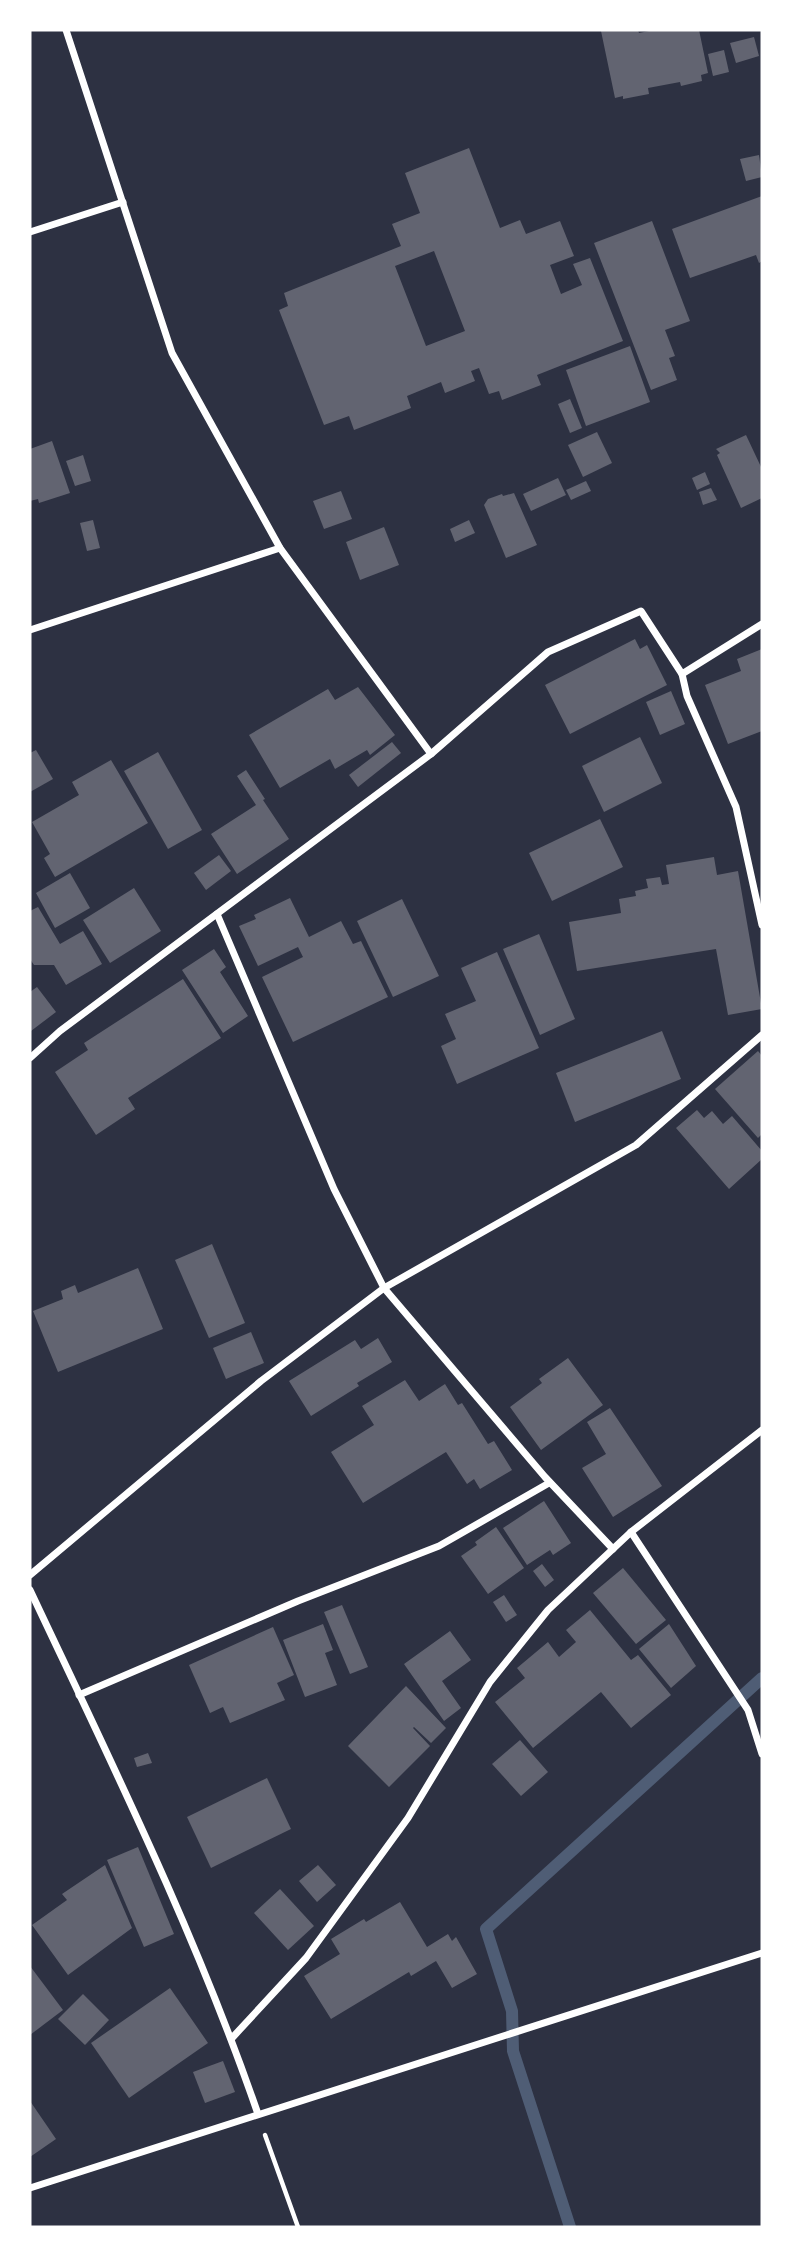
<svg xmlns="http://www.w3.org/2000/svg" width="792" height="2257" viewBox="0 0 792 2257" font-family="'IBM Plex Sans',sans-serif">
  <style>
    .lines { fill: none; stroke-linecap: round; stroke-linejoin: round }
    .stream { stroke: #4f5d75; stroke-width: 12 }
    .building { fill: #626471; fill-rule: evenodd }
    .path { stroke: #fff; stroke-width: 4.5 }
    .minor { stroke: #fff; stroke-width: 7 }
  </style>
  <rect width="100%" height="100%" fill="#2d3142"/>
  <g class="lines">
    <path class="stream" d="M570,2227L513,2051L512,2011L486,1929L762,1678"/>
  </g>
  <g class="building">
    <path d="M608,30H638L639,33L654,30H699L708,73L701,75L702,81L681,86L680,82L648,88L649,94L623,99V96L615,98L601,31Z"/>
    <path d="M754,37L759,56L736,63L730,43Z"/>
    <path d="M724,50L729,72L713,76L708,54Z"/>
    <path d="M469,148L500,228L520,220L526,234L560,221L574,256L550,265L561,294L582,285L573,264L590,258L623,341L537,375L541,385L502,400L499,391L489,394L479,368L471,371L475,381L445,393L441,382L407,396L411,408L354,430L349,416L324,425L279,310L288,306L284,293L401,246L392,224L420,213L405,173ZM434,251L465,331L426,346L395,266Z"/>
    <path d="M759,155L762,177L746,181L740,159Z"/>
    <path d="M762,196V261L759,263L756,255L690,278L672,229Z"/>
    <path d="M652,221L690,321L665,330L675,356L669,358L677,380L651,390L594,243Z"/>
    <path d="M630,346L650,402L586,426L566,370Z"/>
    <path d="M570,399L582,428L570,433L558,404Z"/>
    <path d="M597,432L612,463L583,477L568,445Z"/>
    <path d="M746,435L762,469V498L741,508L717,455L720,453L716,449Z"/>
    <path d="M52,441L70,493L39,503L38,499L30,501V449Z"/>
    <path d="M83,455L91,481L75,486L66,461Z"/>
    <path d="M705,472L710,484L697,490L692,478Z"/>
    <path d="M558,478L566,495L531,511L523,494Z"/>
    <path d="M586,481L591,491L571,500L566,490Z"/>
    <path d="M711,488L717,500L703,505L699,492Z"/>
    <path d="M341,491L352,519L324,529L313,501Z"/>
    <path d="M514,493L537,545L506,558L484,505L488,499L502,494L503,496Z"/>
    <path d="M93,520L100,548L87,551L80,523Z"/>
    <path d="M469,520L475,533L455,542L450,529Z"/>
    <path d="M384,527L399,565L360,580L346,542Z"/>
    <path d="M635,639L640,649L647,645L667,685L570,734L545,685Z"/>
    <path d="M762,649V731L728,744L705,685L741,671L737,659Z"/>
    <path d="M358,687L395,735L370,755L367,750L335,769L330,759L280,788L249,735L328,689L335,700Z"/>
    <path d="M671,691L685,724L660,735L646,702Z"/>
    <path d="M640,737L662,783L604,812L582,766Z"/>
    <path d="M392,742L401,753L358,787L349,775Z"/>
    <path d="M36,750L53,779L30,792V753Z"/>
    <path d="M158,752L202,830L168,849L124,771Z"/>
    <path d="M111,760L148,823L55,877L44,858L50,854L32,822L79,795L72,782Z"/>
    <path d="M246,770L265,799L263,800L289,839L237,874L211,834L256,805L237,776Z"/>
    <path d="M600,819L623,867L552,901L529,853Z"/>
    <path d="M219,855L231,871L206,890L194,873Z"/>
    <path d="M714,857L717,875L738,871L762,1009L728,1015L716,949L577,971L569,922L621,913L619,899L636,896L635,891L648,888L646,879L660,877L662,885L669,884L666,865Z"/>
    <path d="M70,873L90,908L55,928L36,893Z"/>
    <path d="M134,888L161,931L110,963L83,920Z"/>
    <path d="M290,898L309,937L341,921L353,944L361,941L388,997L293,1042L262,977L303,957L298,947L258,966L239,926L256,919L254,915Z"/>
    <path d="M402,899L439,976L393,997L357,921Z"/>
    <path d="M38,907L60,944L83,931L102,964L66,985L54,965H34L30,959V911Z"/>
    <path d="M539,934L575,1019L540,1035L503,949Z"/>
    <path d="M214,949L226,967L220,972L248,1016L223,1033L182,970Z"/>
    <path d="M497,952L539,1048L457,1084L441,1046L456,1039L445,1014L476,1001L461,968Z"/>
    <path d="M183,979L221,1038L128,1098L135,1109L96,1135L55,1072L88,1050L84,1043Z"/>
    <path d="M37,987L56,1012L31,1031L30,992Z"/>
    <path d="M662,1031L681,1079L575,1122L556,1073Z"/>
    <path d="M758,1051L762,1056V1134L758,1138L715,1089Z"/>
    <path d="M697,1110L704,1118L712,1111L723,1124L732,1116L762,1151V1159L729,1189L676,1128Z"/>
    <path d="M212,1244L245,1323L209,1338L175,1260Z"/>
    <path d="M138,1268L163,1329L58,1372L33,1311L63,1299L61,1291L75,1285L78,1293Z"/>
    <path d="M251,1332L264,1363L226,1379L213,1348Z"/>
    <path d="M378,1338L392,1362L357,1383L359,1386L311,1416L289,1381L355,1340L361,1349Z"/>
    <path d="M568,1358L603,1405L541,1450L510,1407L542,1383L539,1379Z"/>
    <path d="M405,1380L419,1401L445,1384L458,1405L462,1403L488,1444L494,1441L512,1470L480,1489L474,1479L467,1484L446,1452L363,1503L331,1452L374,1425L362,1406Z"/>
    <path d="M610,1408L662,1486L613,1517L582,1468L606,1454L587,1422Z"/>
    <path d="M544,1501L571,1543L553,1555L550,1550L527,1565L503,1528Z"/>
    <path d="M496,1527L524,1568L488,1594L461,1556L477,1545L475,1542Z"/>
    <path d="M542,1564L554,1580L545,1587L533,1571Z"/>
    <path d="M623,1568L666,1620L636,1644L593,1593Z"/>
    <path d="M504,1595L517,1615L506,1622L493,1602Z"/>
    <path d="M342,1605L368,1667L350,1674L324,1612Z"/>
    <path d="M590,1610L631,1660L638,1655L671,1695L631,1728L601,1692L533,1748L495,1702L525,1678L517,1668L548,1642L559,1657L576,1642L566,1630Z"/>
    <path d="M323,1624L333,1650L325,1653L337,1685L305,1697L283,1640Z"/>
    <path d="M669,1624L696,1666L671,1688L639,1649Z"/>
    <path d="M273,1627L294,1675L277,1683L285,1700L230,1723L223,1707L210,1713L189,1665Z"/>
    <path d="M450,1631L471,1660L442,1681L461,1708L444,1721L404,1664Z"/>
    <path d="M406,1686L446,1728L431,1743L414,1727L413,1728L430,1746L389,1787L348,1746Z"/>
    <path d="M520,1740L548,1772L521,1796L492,1764Z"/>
    <path d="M148,1753L152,1763L137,1767L134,1758Z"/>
    <path d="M267,1778L291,1829L211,1868L187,1817Z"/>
    <path d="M138,1847L174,1934L144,1947L107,1860Z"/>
    <path d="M105,1865L132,1928L68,1975L32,1925L67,1900L62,1894Z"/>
    <path d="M318,1865L336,1885L317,1902L299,1881Z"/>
    <path d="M280,1889L314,1926L288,1950L254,1913Z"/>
    <path d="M400,1902L427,1947L448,1934L452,1941L456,1937L477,1974L452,1988L436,1961L411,1976L409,1972L331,2019L304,1976L340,1954L331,1939L364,1919L366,1922Z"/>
    <path d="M30,1966L63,2010L30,2035Z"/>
    <path d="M170,1988L208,2043L129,2098L91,2043Z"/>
    <path d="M83,1994L109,2020L85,2045L58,2019Z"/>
    <path d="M223,2061L235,2092L205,2103L193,2072Z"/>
    <path d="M30,2101L56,2139L30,2157Z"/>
  </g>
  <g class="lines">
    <path class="path" d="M265,2135L298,2227"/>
    <g class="minor">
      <path d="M66,30L172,353L280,548L431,754"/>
      <path d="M30,232L123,202"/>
      <path d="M30,630L280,548"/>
      <path d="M682,674L687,696L736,807L762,925"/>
      <path d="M217,914L334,1189L384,1288L545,1477L613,1549"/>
      <path d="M30,1058L60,1031L431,754L548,652L641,611L682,674L762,624"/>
      <path d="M631,1532L748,1710L762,1754"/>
      <path d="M30,1575L261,1381L384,1288L636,1145L762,1035"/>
      <path d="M30,1590C111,1762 196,1934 258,2114"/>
      <path d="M79,1695L298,1601L439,1546L549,1483"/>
      <path d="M232,2038L306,1958L408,1818L490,1682L548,1610L631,1532L762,1430"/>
      <path d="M30,2188L762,1953"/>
    </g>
  </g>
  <rect width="792" height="2257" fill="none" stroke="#ffffff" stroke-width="63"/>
</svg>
